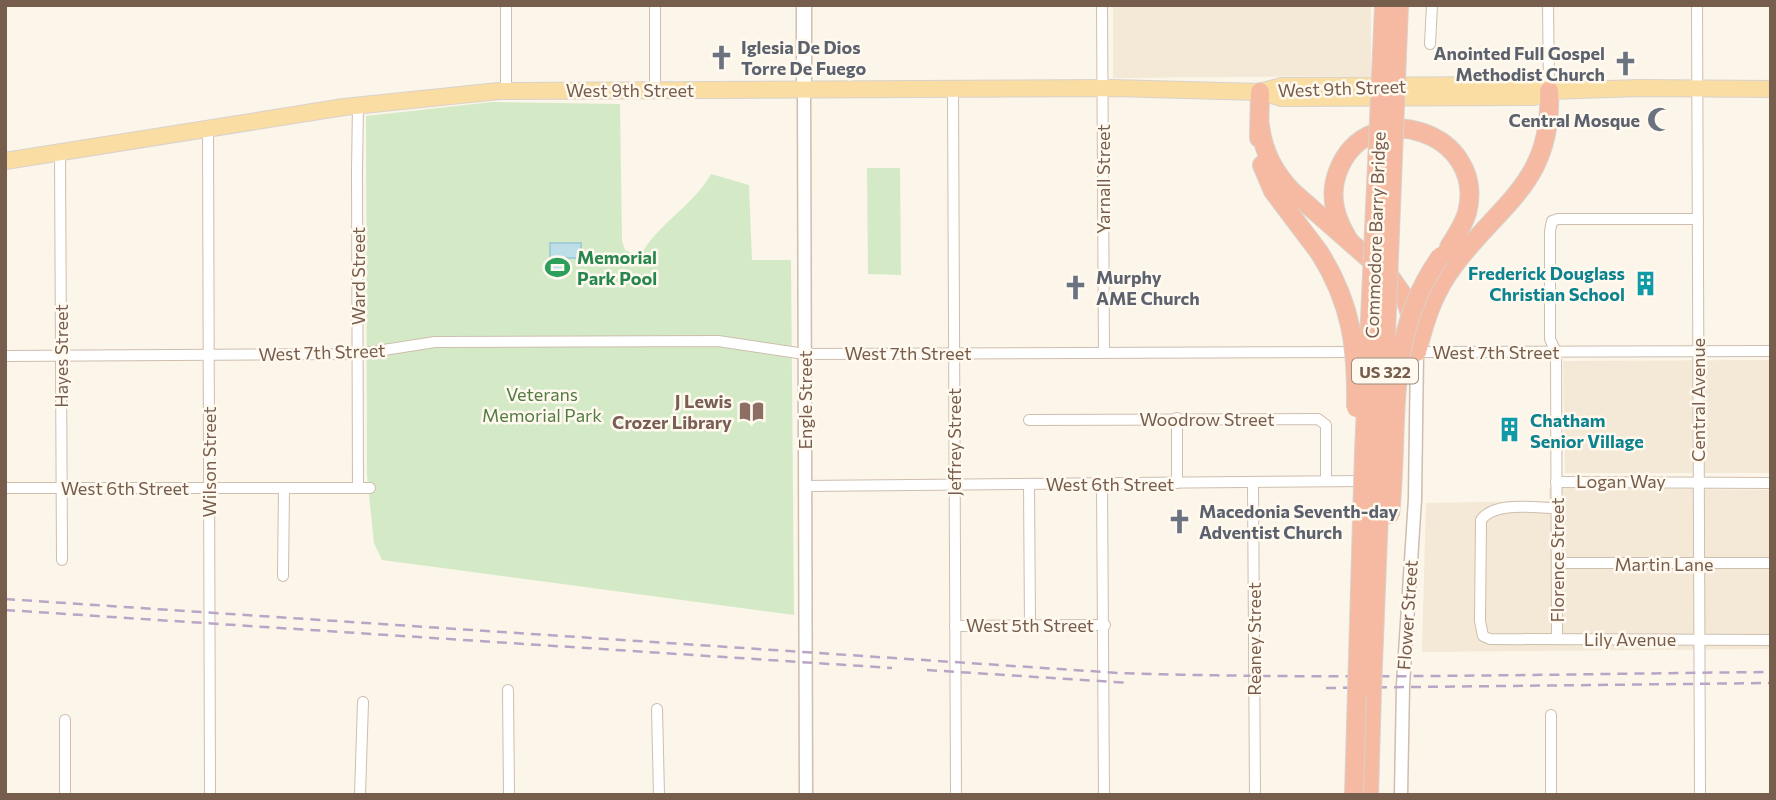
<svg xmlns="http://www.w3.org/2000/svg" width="1776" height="800" viewBox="0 0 1776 800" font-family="Commissioner,sans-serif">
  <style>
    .residential { fill: #f4e8d7 }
    .green { fill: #d4eac7 }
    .water { fill: #bddee6; stroke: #a3cdd8; stroke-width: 2 }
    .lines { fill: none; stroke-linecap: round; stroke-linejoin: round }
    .minor-casing { stroke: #cebeae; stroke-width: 12 }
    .tertiary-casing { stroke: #cebeae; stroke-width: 15 }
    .secondary-casing { stroke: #d4c0ae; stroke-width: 17 }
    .primary-casing { stroke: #d9d2cd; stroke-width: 18 }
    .motorway-casing { stroke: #d9d2cd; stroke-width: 20 }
    .minor { stroke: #fff; stroke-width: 10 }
    .tertiary { stroke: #fff; stroke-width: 12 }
    .secondary { stroke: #fff; stroke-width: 14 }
    .primary { stroke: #f9dda3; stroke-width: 16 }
    .motorway { stroke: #f5baa1; stroke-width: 18 }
    .rail { stroke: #b9a6c7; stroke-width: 2.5; stroke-dasharray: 10 7; stroke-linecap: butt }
    .motorway-bridge-casing { stroke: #d9d2cd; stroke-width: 20; stroke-linecap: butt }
    .motorway-bridge { stroke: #f5baa1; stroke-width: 18 }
    .labels { text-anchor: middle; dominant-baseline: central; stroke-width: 5; stroke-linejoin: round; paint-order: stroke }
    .shield { fill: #fff9ef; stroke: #a08c7d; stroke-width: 2 }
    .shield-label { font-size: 16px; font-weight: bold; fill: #775d4c }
    .worship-label { font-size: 18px; font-weight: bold; fill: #5b616d; stroke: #fff9ef; text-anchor: start }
    .street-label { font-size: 18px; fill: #775d4c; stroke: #fff9ef }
    .leisure-label { font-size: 18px; font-weight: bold; fill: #27864d; stroke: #fff9ef; text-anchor: start }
    .culture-label { font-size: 18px; font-weight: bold; fill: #0d838f; stroke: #fff9ef; text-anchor: end }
    .park-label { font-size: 18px; fill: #537c44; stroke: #fff9ef }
    .education-label { font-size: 18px; font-weight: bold; fill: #785e54; stroke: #fff9ef; text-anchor: end }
  </style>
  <rect width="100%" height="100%" fill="#fcf5e9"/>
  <g class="residential">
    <path d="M1113,5H1371V76L1113,78Z"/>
    <path d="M1771,360V473H1565L1563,361Z"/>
    <path d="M1549,488L1771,490V649L1422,652L1426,503L1549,501Z"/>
  </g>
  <g class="green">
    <path d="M492,102L620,104L622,241L625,250L633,254L642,253C660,222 694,205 711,174L749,185L752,260H791L794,615L382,560L374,543L367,476L366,116Z"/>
    <path d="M867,168H900L901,275L868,274Z"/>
  </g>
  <path class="water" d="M550,243H581V258H564V276H550Z"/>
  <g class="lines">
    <defs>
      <g id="minor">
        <path d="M506,5V91"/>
        <path d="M655,5V90"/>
        <path d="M1102,5L1104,353"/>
        <path d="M1548,5L1549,91"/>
        <path d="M1697,5L1700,795"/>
        <path d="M1430,44L1432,5"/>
        <path d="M953,89L956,795"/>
        <path d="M208,129L210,795"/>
        <path d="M60,152L62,560"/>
        <path d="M1414,352L1771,351"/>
        <path d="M5,356L358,354L435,342L718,341L805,354L1357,352"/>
        <path d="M1177,418V483"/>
        <path d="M1029,420L1318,419L1326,425V481"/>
        <path d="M1556,482L1771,483"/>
        <path d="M1253,483L1255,795"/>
        <path d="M1029,484L1030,625"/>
        <path d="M1102,484L1104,795"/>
        <path d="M805,486L1366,481"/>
        <path d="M5,488H370"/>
        <path d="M358,488L357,170L358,106"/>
        <path d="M1556,508C1535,508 1494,501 1481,520L1480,621L1483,636L1490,639L1771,640"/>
        <path d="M1557,563H1771"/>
        <path d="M283,576L284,488"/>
        <path d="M955,626L1105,625"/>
        <path d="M1557,639L1556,352L1550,339V231L1552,221L1558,219H1698"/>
        <path d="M508,690L509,795"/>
        <path d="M657,709L659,795"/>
        <path d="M1551,715V795"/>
        <path d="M65,795V720"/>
        <path d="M360,795L363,702"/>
      </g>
      <g id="tertiary">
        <path d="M804,90L806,795"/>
        <path d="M1401,795L1403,685L1415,499L1417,352"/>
      </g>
      <path id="secondary" d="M804,5V90"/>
      <g id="primary">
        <path d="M1263,91L1282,86L1534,85L1549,91"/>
        <path d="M5,161L344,107L499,91L1112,88L1260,92L1282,98L1534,97L1549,91L1639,88L1771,89"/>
      </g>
      <g id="motorway">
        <path d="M1382,54L1384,5"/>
        <path d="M1397,54L1399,5"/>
        <path d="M1260,125C1263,152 1274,173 1293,192L1391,278L1405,298L1413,324"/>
        <path d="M1259,138L1260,92"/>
        <path d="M1262,165L1273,191L1319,252"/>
        <path d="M1350,242C1336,220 1328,197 1338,171C1368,93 1488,132 1467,213C1463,226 1456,236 1449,247"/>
        <path d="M1417,352C1425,320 1434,291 1455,264C1503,201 1553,181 1549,91"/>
        <path d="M1369,795L1372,689"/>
      </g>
    </defs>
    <use href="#minor" class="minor-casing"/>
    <use href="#tertiary" class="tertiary-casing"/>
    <use href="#secondary" class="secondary-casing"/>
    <use href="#primary" class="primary-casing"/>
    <use href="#motorway" class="motorway-casing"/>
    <use href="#minor" class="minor"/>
    <use href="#tertiary" class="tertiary"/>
    <use href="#secondary" class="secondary"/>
    <use href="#primary" class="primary"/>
    <use href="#motorway" class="motorway"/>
    <g class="rail">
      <path d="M5,599L1119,673C1336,680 1553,674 1771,672"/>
      <path d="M5,610L892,668"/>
      <path d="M927,670L1130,683"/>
      <path d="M1326,688L1771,683"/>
    </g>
    <defs>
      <g id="motorway-bridge">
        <path d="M1319,252C1352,304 1357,348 1356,408"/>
        <path d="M1390,515C1400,421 1383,337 1441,256"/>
        <path d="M1372,689L1397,54"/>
        <path d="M1354,795L1364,452L1382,54"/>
      </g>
    </defs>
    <use href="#motorway-bridge" class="motorway-bridge-casing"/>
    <use href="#motorway-bridge" class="motorway-bridge"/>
  </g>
  <defs>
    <symbol id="church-bare" viewBox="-9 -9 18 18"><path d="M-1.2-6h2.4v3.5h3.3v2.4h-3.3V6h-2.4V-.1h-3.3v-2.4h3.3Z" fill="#6b7280" stroke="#fff9ef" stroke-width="2.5" paint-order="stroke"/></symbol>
    <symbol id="mosque-bare" viewBox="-9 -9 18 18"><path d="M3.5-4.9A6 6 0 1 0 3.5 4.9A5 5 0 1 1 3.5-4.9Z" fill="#6b7280" stroke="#fff9ef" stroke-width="2.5" paint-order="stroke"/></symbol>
    <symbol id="stadium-bare" viewBox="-9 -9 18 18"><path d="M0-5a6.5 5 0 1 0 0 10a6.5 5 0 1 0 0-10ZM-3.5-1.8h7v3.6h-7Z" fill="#2e9e5b" stroke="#fff9ef" stroke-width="2.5" paint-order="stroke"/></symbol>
    <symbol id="building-bare" viewBox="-9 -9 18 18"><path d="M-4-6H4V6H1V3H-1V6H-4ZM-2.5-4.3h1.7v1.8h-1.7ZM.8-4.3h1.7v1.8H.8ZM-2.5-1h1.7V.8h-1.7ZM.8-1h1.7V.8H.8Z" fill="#0f9aa8" stroke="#fff9ef" stroke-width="2.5" paint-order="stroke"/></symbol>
    <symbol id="library-bare" viewBox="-9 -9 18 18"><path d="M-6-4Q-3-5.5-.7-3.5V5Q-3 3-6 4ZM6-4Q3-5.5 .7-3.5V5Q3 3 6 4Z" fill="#8d6e63" stroke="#fff9ef" stroke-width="2.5" paint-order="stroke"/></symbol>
  </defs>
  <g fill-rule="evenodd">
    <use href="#church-bare" x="704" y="40" width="35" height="35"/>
    <use href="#church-bare" x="1608" y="46" width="35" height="35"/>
    <use href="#mosque-bare" x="1642" y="102" width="35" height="35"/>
    <use href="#stadium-bare" x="540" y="250" width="35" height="35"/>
    <use href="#building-bare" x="1628" y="266" width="35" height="35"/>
    <use href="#church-bare" x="1058" y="270" width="35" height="35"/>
    <use href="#library-bare" x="734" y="394" width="35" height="35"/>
    <use href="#building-bare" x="1492" y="412" width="35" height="35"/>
    <use href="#church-bare" x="1162" y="504" width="35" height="35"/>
  </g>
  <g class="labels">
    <rect class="shield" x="1352" y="358.5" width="66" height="25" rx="5"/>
    <g class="shield-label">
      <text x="1385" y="371">US 322</text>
    </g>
    <g class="worship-label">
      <text x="741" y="47">Iglesia De Dios<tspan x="741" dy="21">Torre De Fuego</tspan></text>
      <text x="1605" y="53" text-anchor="end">Anointed Full Gospel<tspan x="1605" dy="21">Methodist Church</tspan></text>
      <text x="1640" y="120" text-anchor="end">Central Mosque</text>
      <text x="1096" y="277">Murphy<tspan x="1096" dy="21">AME Church</tspan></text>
      <text x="1199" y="511">Macedonia Seventh-day<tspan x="1199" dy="21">Adventist Church</tspan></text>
    </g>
    <g class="street-label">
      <text transform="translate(1342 88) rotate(-2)">West 9th Street</text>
      <text x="630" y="90">West 9th Street</text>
      <text transform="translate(1103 179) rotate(-90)">Yarnall Street</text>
      <text transform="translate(1375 235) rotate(-88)">Commodore Barry Bridge</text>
      <text transform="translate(358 276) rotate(-90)">Ward Street</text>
      <text transform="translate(322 352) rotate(-2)">West 7th Street</text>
      <text x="1496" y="352">West 7th Street</text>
      <text x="908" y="353">West 7th Street</text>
      <text transform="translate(61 356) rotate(-90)">Hayes Street</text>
      <text transform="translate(805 400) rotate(-90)">Engle Street</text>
      <text transform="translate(1698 400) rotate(-90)">Central Avenue</text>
      <text x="1207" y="419">Woodrow Street</text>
      <text transform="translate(954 442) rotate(-90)">Jeffrey Street</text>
      <text transform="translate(209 462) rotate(-90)">Wilson Street</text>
      <text x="1621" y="481">Logan Way</text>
      <text x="1110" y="484">West 6th Street</text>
      <text x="125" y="488">West 6th Street</text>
      <text transform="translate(1557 560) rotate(-90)">Florence Street</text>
      <text x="1664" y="564">Martin Lane</text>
      <text transform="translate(1407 615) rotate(-86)">Flower Street</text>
      <text x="1030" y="625">West 5th Street</text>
      <text transform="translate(1254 639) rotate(-90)">Reaney Street</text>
      <text x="1630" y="639">Lily Avenue</text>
    </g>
    <g class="leisure-label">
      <text x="577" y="257">Memorial<tspan x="577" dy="21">Park Pool</tspan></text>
    </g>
    <g class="culture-label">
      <text x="1625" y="273">Frederick Douglass<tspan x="1625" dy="21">Christian School</tspan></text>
      <text x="1530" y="420" text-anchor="start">Chatham<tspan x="1530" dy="21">Senior Village</tspan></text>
    </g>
    <g class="park-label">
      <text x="542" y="394">Veterans<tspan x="542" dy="21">Memorial Park</tspan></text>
    </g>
    <g class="education-label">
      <text x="732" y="401">J Lewis<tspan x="732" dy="21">Crozer Library</tspan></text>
    </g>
  </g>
  <rect width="1776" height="800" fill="none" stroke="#775d4c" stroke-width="14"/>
</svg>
